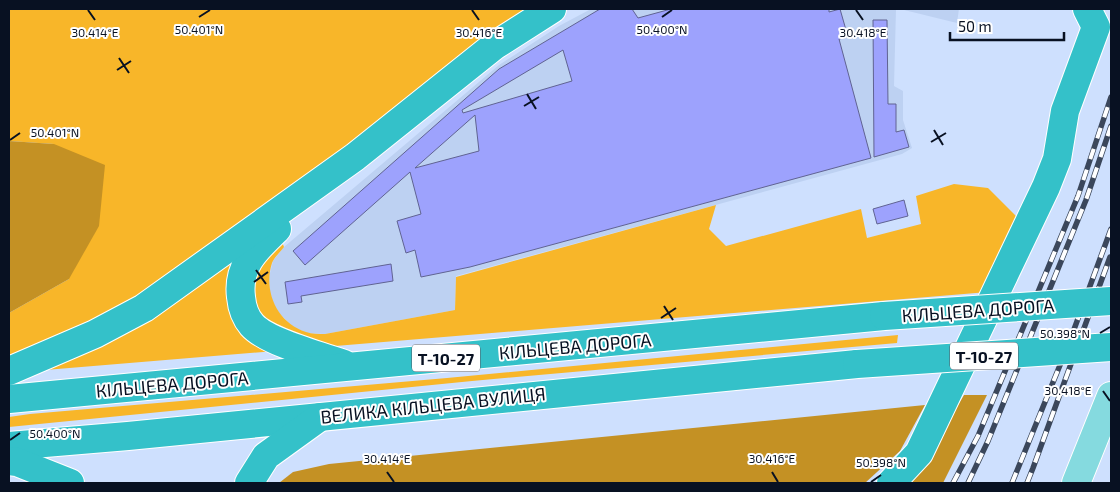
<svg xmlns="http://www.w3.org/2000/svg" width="1120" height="492" viewBox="0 0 1120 492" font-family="'Exo 2',sans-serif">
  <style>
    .built { fill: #bdd1f2 }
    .green { fill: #f8b629 }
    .forest { fill: #c49124 }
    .building { fill: #9da2fd; stroke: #606392; fill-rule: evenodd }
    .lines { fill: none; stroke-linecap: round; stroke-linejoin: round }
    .primary-casing { stroke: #fff; stroke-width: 30 }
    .highway-casing { stroke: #fff; stroke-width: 30 }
    .primary { stroke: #85dadf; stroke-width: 28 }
    .highway { stroke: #34c1c9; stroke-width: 28 }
    .rail-casing { stroke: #3b475b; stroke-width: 5.5 }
    .rail { stroke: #fff; stroke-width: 4; stroke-dasharray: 11; stroke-linecap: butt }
    .highway-bridge-casing { stroke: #fff; stroke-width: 30; stroke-linecap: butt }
    .highway-bridge { stroke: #34c1c9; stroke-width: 28 }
    .ticks { fill: none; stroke: #081122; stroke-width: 2 }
    .labels { text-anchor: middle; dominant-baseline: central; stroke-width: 4; stroke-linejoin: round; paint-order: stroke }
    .shield { fill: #fff; stroke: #525864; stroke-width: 1 }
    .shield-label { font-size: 16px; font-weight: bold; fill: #081122 }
    .street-label { font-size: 18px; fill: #081122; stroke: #fff }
    .ticks-label { font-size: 12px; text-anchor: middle; fill: #081122; stroke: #fff; stroke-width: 4; stroke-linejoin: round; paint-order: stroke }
  </style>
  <rect width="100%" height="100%" fill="#cee0fe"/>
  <g class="built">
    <path d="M591,9H896L894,86L903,91V120L912,148L902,154L456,276L455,310L325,334L307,333L293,327L277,311L270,295L269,277L273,261L284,247L499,65L559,26Z"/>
    <path d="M900,9H959L957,23Z"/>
  </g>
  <g class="green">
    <path d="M9,9H530L269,208L284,247C280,252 274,258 272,263C263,291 277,323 306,332C312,334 319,334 325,334L455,310L456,277L716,205L709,229L726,246L861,209L867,238L921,224L916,196L954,184L988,188L1021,221L988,292L9,373V313L69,279L54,144L9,141Z"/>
    <path d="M898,335L897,343L472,381L9,427V417L30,414L447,378Z"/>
  </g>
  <g class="forest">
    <path d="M9,141L54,144L105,165L99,226L69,279L9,313Z"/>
    <path d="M964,395H987L943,483H910L915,478Z"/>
    <path d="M925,405L900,451L865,483H279L293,472L329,464Z"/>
  </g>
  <g class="building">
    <path d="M600,9H632L638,18L671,9H829V12L840,9L848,37L839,39L871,158L470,267L421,277L415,250L406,253L397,221L421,214L410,172L305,265L293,251L499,69ZM563,50L572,81L463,113L462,110ZM475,115L479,151L415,168Z"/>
    <path d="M873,20H887L888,104H896V132L904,130L909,147L874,157Z"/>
    <path d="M904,200L908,216L877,224L873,209Z"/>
    <path d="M391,264L393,281L301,296L302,302L288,304L285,282Z"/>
  </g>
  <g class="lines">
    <defs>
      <path id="primary" d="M1076,483L1111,396"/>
      <g id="highway">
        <path d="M277,229C256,249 237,266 241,297C242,308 245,317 252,325C267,342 321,356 344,364"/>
        <path d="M9,371L95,334L144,308L355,157L494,46L552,9"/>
        <path d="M9,399L884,316"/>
        <path d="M9,446L128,436L857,364"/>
        <path d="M9,461L17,462L70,483"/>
        <path d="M249,483L266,456L320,417"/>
        <path d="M891,483L919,453L1046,187L1057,159L1065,111L1096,27L1087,9"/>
      </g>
    </defs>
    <use href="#primary" class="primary-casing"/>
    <use href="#highway" class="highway-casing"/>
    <use href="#primary" class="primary"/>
    <use href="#highway" class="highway"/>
    <defs>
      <g id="rail">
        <path d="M953,483L978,436L1078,196L1111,97"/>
        <path d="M968,483L988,441L1086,200L1111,126"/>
        <path d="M1012,483L1069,343L1111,229"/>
        <path d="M1027,483L1033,468L1110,257"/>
      </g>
    </defs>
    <use href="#rail" class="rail-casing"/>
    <use href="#rail" class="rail"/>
    <defs>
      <g id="highway-bridge">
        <path d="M884,316L1111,301"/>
        <path d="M857,364L1111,347"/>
      </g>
    </defs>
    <use href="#highway-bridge" class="highway-bridge-casing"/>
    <use href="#highway-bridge" class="highway-bridge"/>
  </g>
  <path class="ticks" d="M88,10L95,20M472,10L479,20M856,10L863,20M199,17L210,10M662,17L672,10M119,58L129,73M117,70L131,61M527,94L536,109M524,106L539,97M934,130L943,145M10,140L20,133M931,142L946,133M256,270L266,284M254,282L268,272M664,306L673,320M661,318L676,308M1100,333L1110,327M1103,391L1110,401M10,440L20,433M387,472L394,482M772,472L778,482M871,482L881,475"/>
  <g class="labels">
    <g class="shield">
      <rect x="950" y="342.5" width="68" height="27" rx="4"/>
      <rect x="412" y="344.5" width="68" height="27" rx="4"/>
    </g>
    <g class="shield-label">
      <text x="984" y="356">Т-10-27</text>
      <text x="446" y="358">Т-10-27</text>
    </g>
    <g class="street-label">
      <text transform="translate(978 310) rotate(-4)">КІЛЬЦЕВА ДОРОГА</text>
      <text transform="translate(575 346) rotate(-5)">КІЛЬЦЕВА ДОРОГА</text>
      <text transform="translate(172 384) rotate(-5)">КІЛЬЦЕВА ДОРОГА</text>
      <text transform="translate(433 405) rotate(-6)">ВЕЛИКА КІЛЬЦЕВА ВУЛИЦЯ</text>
    </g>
  </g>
  <g class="ticks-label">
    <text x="662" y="34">50.400°N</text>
    <text x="199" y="34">50.401°N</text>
    <text x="95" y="37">30.414°E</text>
    <text x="479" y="37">30.416°E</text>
    <text x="863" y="37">30.418°E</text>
    <text x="55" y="137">50.401°N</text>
    <text x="1065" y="338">50.398°N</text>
    <text x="1068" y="395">30.418°E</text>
    <text x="55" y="438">50.400°N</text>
    <text x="387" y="463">30.414°E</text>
    <text x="772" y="463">30.416°E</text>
    <text x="881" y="467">50.398°N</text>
  </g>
  <rect width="1120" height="492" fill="none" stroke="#081122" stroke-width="20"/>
  <path d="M950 32v8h114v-8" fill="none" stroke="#081122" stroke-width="2.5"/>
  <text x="958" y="32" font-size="15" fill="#081122" stroke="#ffffff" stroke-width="4" paint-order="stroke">50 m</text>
</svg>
